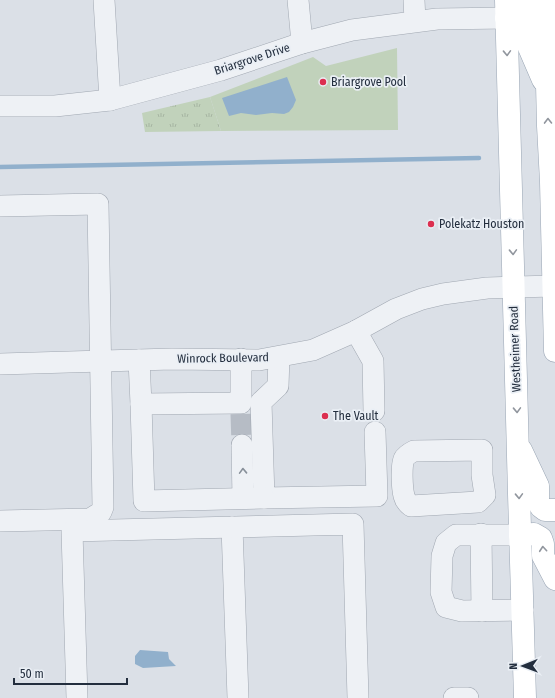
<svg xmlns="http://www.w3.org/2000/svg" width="555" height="698" viewBox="0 0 555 698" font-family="'Fira Sans Condensed',sans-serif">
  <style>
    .park { fill: url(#park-tufts) }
    .pitch { fill: #c1d2bb }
    .water { fill: #91b0cc }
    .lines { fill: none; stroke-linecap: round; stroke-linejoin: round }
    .stream { stroke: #91b0cc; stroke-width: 4.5 }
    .minor-tunnel { stroke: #b6bcc5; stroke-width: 21; stroke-dasharray: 21 10; stroke-linecap: butt }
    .minor-casing { stroke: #a0a7b1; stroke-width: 22 }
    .major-casing { stroke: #99a5b4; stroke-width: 23 }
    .minor { stroke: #eef1f5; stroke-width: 21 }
    .major { stroke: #fff; stroke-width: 22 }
    .oneway { stroke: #91969e }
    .oneway2 { stroke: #88909a }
    .poi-dot { fill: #dc2f50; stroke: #eaeff5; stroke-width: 1.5 }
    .labels { text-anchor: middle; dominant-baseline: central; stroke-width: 3.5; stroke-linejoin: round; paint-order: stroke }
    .street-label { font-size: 12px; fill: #232e3e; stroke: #eaeff5 }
    .poi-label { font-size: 12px; fill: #232e3e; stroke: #eaeff5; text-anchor: start }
  </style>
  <defs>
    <pattern id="park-tufts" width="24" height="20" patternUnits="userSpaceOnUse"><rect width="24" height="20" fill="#c1d2bb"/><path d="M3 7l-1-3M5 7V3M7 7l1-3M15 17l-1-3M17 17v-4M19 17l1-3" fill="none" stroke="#a6b5a2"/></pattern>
  </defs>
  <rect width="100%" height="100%" fill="#dbe0e7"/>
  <path class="park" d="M210,97L221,131L145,132L142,113Z"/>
  <path class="pitch" d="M397,48L398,130L221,131L210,97L313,57L326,66Z"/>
  <g class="water">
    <path d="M287,77L296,100L293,107L289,112L284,114L272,113L256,115L241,113L229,116L222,98Z"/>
    <path d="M140,650L168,652L169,659L176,666L143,668L135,664V656Z"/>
  </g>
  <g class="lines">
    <path class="stream" d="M0,167L479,158"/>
    <path class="minor-tunnel" d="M241,414L242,445"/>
    <defs>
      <g id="minor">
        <path d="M104,0L110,100"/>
        <path d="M298,0L302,43"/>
        <path d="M414,0L415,21"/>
        <path d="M0,106H55L110,100L221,70L302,43L352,30L437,19L506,18"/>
        <path d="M0,206L98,204L103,507L101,512L90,519L0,521"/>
        <path d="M356,331L373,361L374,411"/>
        <path d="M279,357L278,386L261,402L264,498L377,496L375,432"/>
        <path d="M139,360L141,404L241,403V359"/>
        <path d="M0,364L172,359L259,360L313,350L356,331L396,309L422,299L443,294L487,288L553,286"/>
        <path d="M141,404L144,501L264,498"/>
        <path d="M242,445L243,498"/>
        <path d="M482,450V475L485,495L478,502L411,506C407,503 405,500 404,496C402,488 401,466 404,459C406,455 410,453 414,451Z"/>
        <path d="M232,527L238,698"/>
        <path d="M481,534L482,611"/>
        <path d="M520,535H456L446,543L442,556L441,592L446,607L462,611L523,610"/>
        <path d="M77,698L72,531L353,524L358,698"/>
        <path d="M454,698H468"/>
      </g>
      <g id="major">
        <path d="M506,0L519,494L525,698"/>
        <path d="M523,0L529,12L546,16"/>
        <path d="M545,0L548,126L551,182L555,351"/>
        <path d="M506,18L521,24L525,27L527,43L543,80"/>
        <path d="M521,450L538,486V502L541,507L545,510H555"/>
        <path d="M520,535L534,534L541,538L543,544V556L555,579"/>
      </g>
    </defs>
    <use href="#minor" class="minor-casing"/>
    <use href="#major" class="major-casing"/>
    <use href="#minor" class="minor"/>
    <use href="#major" class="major"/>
  </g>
  <defs><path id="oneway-chevron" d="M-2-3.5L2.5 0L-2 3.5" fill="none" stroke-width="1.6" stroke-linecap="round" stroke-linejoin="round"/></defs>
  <g class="oneway">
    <use href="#oneway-chevron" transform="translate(507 53) rotate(88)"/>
    <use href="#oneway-chevron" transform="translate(548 121) rotate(-91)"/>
    <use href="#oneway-chevron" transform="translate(513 252) rotate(88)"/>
    <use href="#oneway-chevron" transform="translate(517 410) rotate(88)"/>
    <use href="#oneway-chevron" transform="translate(519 496) rotate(88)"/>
    <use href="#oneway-chevron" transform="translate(543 549) rotate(-95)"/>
  </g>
  <use class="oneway2" href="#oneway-chevron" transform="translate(243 471) rotate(-92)"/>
  <g class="poi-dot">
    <circle cx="323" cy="82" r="4"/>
    <circle cx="431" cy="224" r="4"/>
    <circle cx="325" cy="416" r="4"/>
  </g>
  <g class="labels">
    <g class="street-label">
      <text transform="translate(252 59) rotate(-18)">Briargrove Drive</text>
      <text transform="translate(515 349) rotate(-92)">Westheimer Road</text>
      <text transform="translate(223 358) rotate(-1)">Winrock Boulevard</text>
    </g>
    <g class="poi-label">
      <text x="331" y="82">Briargrove Pool</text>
      <text x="439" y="224">Polekatz Houston</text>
      <text x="333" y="416">The Vault</text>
    </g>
  </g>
  <g transform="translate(523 666) rotate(269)" stroke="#eaeff5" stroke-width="3" paint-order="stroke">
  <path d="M0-3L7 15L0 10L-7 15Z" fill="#232e3e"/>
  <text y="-6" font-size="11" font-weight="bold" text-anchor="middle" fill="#232e3e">N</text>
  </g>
  <path d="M14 678v6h113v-6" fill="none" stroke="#232e3e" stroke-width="2"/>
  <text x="20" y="678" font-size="12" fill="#232e3e" stroke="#eaeff5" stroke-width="3" paint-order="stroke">50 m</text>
</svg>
